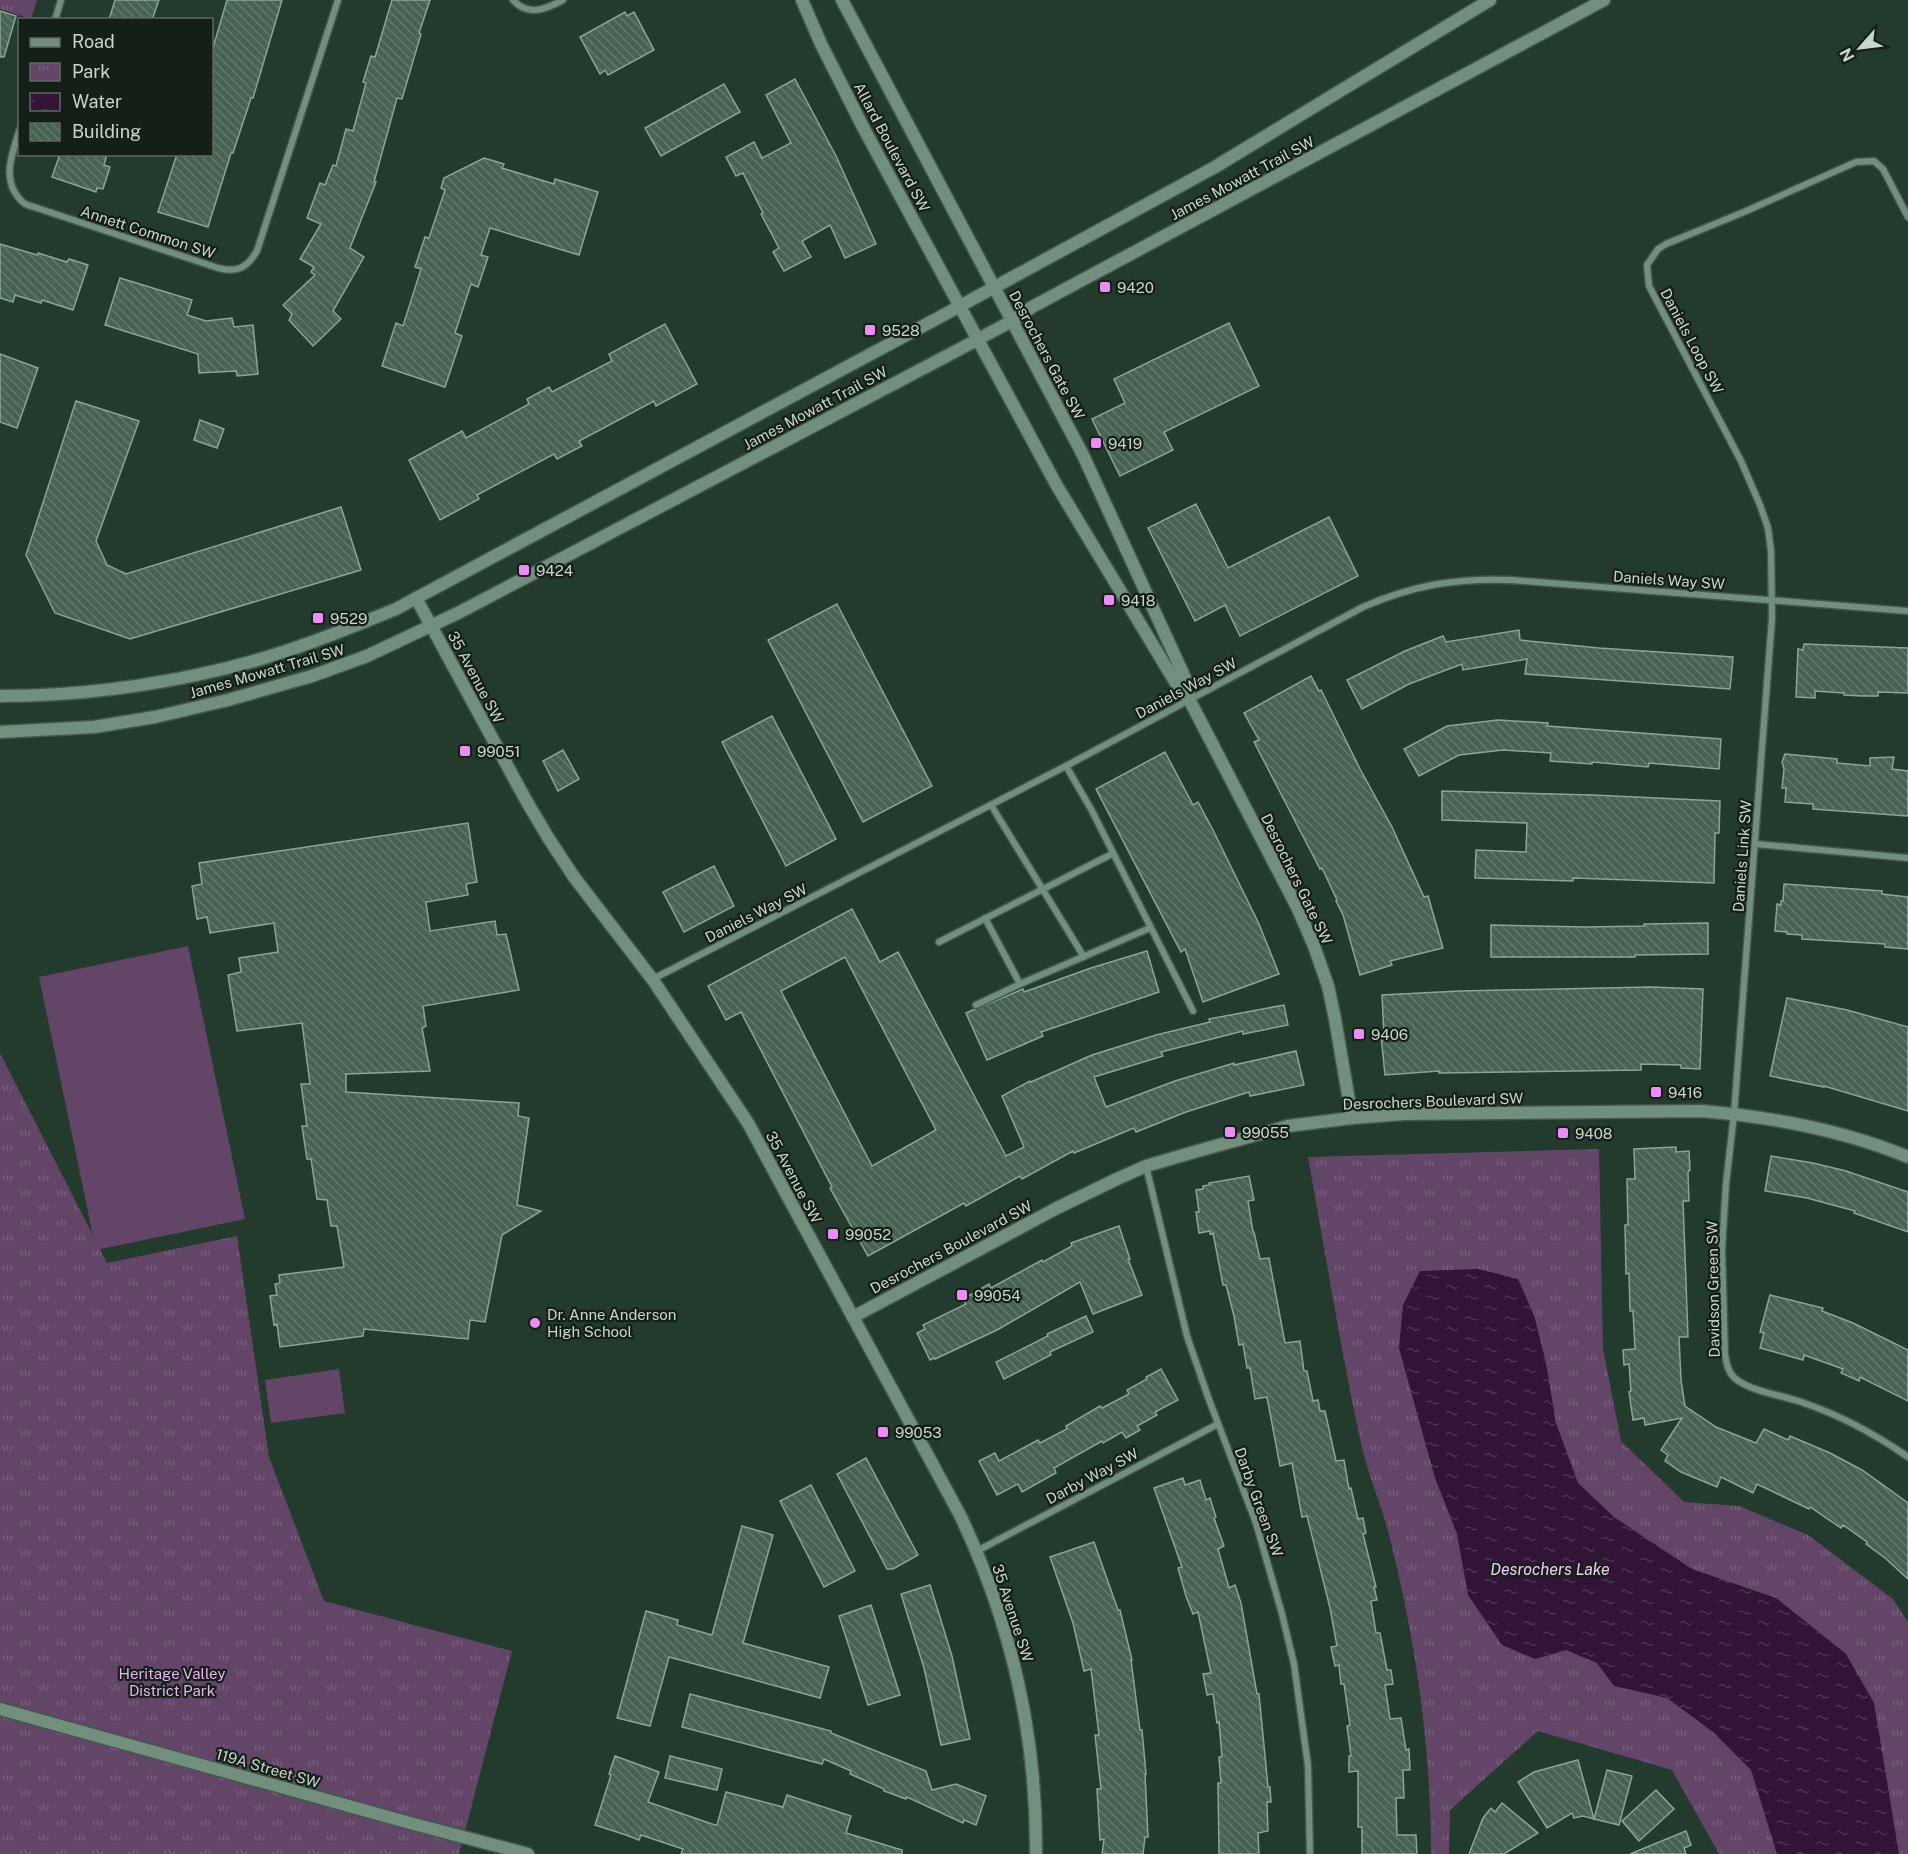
<svg xmlns="http://www.w3.org/2000/svg" width="1908" height="1854" viewBox="0 0 1908 1854" font-family="'Public Sans',sans-serif">
  <style>
    .park { fill: url(#park-tufts) }
    .garden { fill: #634567 }
    .water { fill: url(#water-ripples) }
    .building { fill: url(#building-back-hatch); stroke: #89a694; stroke-width: 1.5; fill-rule: evenodd }
    .lines { fill: none; stroke-linecap: round; stroke-linejoin: round }
    .street-casing { stroke: #42584c; stroke-width: 9 }
    .secondary-casing { stroke: #42584c; stroke-width: 15 }
    .street { stroke: #728e7d; stroke-width: 6 }
    .secondary { stroke: #728e7d; stroke-width: 12 }
    .poi-dot { fill: #ed8cf9; stroke: #141f18; stroke-width: 2 }
    .labels { text-anchor: middle; dominant-baseline: central; stroke-width: 4.5; stroke-linejoin: round; paint-order: stroke }
    .street-label { font-size: 15px; fill: #c8d7cd; stroke: #141f18 }
    .poi-label { font-size: 15px; fill: #c8d7cd; stroke: #141f18; text-anchor: start }
    .park-label { font-size: 15px; fill: #e9b2ef; stroke: #141f18 }
    .water-label { font-size: 16px; font-style: italic; fill: #f5c8fa; stroke: #141f18 }
  </style>
  <defs>
    <pattern id="park-tufts" width="24" height="20" patternUnits="userSpaceOnUse" patternTransform="scale(1.5)"><rect width="24" height="20" fill="#634567"/><path d="M3 7l-1-3M5 7V3M7 7l1-3M15 17l-1-3M17 17v-4M19 17l1-3" fill="none" stroke="#785f7c"/></pattern>
    <pattern id="water-ripples" width="26" height="14" patternUnits="userSpaceOnUse" patternTransform="scale(1.5)"><rect width="26" height="14" fill="#321436"/><path d="M2 4q2-2 4 0t4 0M15 11q2-2 4 0t4 0" fill="none" stroke="#4e3552"/></pattern>
    <pattern id="building-back-hatch" width="6" height="6" patternUnits="userSpaceOnUse" patternTransform="scale(1.5)"><rect width="6" height="6" fill="#486252"/><path d="M-1 5l2 2M0 0l6 6M5-1l2 2" fill="none" stroke="#61786a"/></pattern>
  </defs>
  <rect width="100%" height="100%" fill="#223b2c"/>
  <g class="park">
    <path d="M0,0H37L31,19L0,9Z"/>
    <path d="M0,1053L107,1263L237,1236L269,1457L324,1601L512,1651L459,1854H0Z"/>
    <path d="M1599,1149L1603,1349L1621,1441L1684,1502L1739,1506L1808,1535L1893,1599L1908,1622V1854H1719L1672,1770L1538,1731L1450,1810L1449,1854H1431C1431,1747 1416,1642 1390,1539C1382,1505 1367,1473 1360,1439C1340,1346 1325,1251 1308,1157Z"/>
  </g>
  <g class="garden">
    <path d="M188,946L245,1219L96,1250L39,977Z"/>
    <path d="M339,1369L345,1413L271,1423L265,1380Z"/>
  </g>
  <path class="water" d="M1479,1269L1518,1279L1534,1315L1546,1363L1556,1423L1578,1483L1614,1517L1692,1569L1776,1598L1846,1654L1874,1703L1899,1854H1777L1751,1770L1713,1732L1667,1698L1614,1686L1597,1663L1566,1650L1535,1659L1502,1645L1468,1595L1457,1534L1435,1478L1399,1348L1403,1305L1420,1271Z"/>
  <g class="building">
    <path d="M115,0H159L152,20H109Z"/>
    <path d="M227,0H282L253,98H251L233,153H231L208,227L158,212L177,154H212V51Z"/>
    <path d="M392,0H430L419,33L421,34L402,99L397,98L374,182H376L350,248L364,257L333,311L341,319L313,346L289,320L292,314L283,305L315,275L311,272L314,267L300,259L321,224L307,218L320,183L325,185L333,165L336,166L346,129L353,131L366,83L363,82L371,56L375,57Z"/>
    <path d="M0,11L16,16L4,57H0Z"/>
    <path d="M625,12L627,16L634,12L654,50L608,75L605,70L600,74L580,37Z"/>
    <path d="M795,79L836,156L876,244L845,258L830,225L802,241L811,257L784,271L773,252L779,248L761,214L763,213L743,173L736,176L726,157L754,142L762,158L791,143L766,95Z"/>
    <path d="M724,84L740,112L661,156L645,128Z"/>
    <path d="M60,154H107L104,165L110,167L103,189L97,188L96,192L52,177Z"/>
    <path d="M484,158L504,164L502,168L554,184L555,179L598,192L579,255L490,228L481,255L488,257L478,287L471,284L455,333L462,336L445,387L382,366L396,323L403,326L421,269L415,267L425,237L429,238L445,190L441,188L444,178Z"/>
    <path d="M0,244L37,255L38,253L67,262L69,259L88,265L73,310L42,300L41,303L15,295L13,302L0,298Z"/>
    <path d="M120,278L192,300L187,315L206,321L232,318L234,327L253,325L258,374L237,376L236,371L199,373L198,354L105,325Z"/>
    <path d="M1229,323L1259,386L1164,432L1173,450L1120,476L1092,419L1125,403L1114,379Z"/>
    <path d="M665,324L697,384L656,406L654,401L579,441L582,446L557,459L554,454L477,495L479,499L440,520L409,460L462,431L466,438L529,404L527,399L549,387L552,392L612,361L609,354Z"/>
    <path d="M0,354L38,368L17,428L0,422Z"/>
    <path d="M76,401L139,421L96,541L107,565L126,574L341,507L361,570L130,639L55,613L26,555Z"/>
    <path d="M200,420L224,429L217,448L194,440Z"/>
    <path d="M1196,504L1228,568L1329,517L1358,576L1240,636L1225,605L1195,621L1148,528Z"/>
    <path d="M837,604L932,786L863,822L768,640Z"/>
    <path d="M1519,630L1520,640L1599,648L1733,657L1730,689L1525,674L1527,659L1463,670L1462,664L1409,684L1362,709L1347,680L1405,651L1443,636L1446,642Z"/>
    <path d="M1804,644L1908,648V693L1878,692V696H1862L1844,695V693L1815,691V698L1796,697L1798,649L1803,650Z"/>
    <path d="M1311,676L1319,691L1321,690L1360,769L1392,827L1424,897L1428,896L1443,948L1390,961L1392,965L1360,975L1343,915L1336,901L1337,900L1322,868L1320,869L1254,742L1259,740L1244,713Z"/>
    <path d="M772,716L836,839L786,866L722,742Z"/>
    <path d="M1498,720L1548,723L1547,726L1721,739L1719,769L1649,763L1648,767L1592,762V764L1550,761L1551,753L1503,750L1459,755L1419,776L1404,749L1447,726Z"/>
    <path d="M563,750L579,779L558,791L543,761Z"/>
    <path d="M1165,752L1193,805L1198,802L1214,832L1259,924L1279,974L1203,1002L1185,949L1181,952L1096,789Z"/>
    <path d="M1785,754L1837,759V763L1870,766V758L1894,757L1892,769L1908,771V816L1813,809V804L1785,802L1786,788H1782L1784,769L1782,762Z"/>
    <path d="M1442,791L1593,795L1720,801L1719,833H1715L1714,883L1573,878V881L1475,878L1476,850L1526,852L1527,823L1442,820Z"/>
    <path d="M468,823L477,882L466,884L468,895L426,902L430,931L495,921L497,935L506,934L519,990L423,1006L426,1026L422,1028L430,1071L346,1074V1092L519,1103L518,1116L529,1118L517,1205L541,1211L502,1235L485,1322L470,1320L468,1339L364,1329L363,1336L280,1347L277,1324L274,1325L270,1296L277,1295L275,1284L280,1283L279,1275L344,1267L337,1226H331L327,1200L317,1199L311,1159H307L302,1126H307L301,1084H310L302,1023L237,1031L228,975L241,972L239,958L278,952L274,923L210,933L207,917L197,919L192,886L202,884L199,863Z"/>
    <path d="M714,866L734,906L684,932L663,892Z"/>
    <path d="M1784,884L1882,891V894L1908,897V949L1885,947V944L1802,939V935L1787,934V932L1775,931L1777,904L1781,905V901H1783Z"/>
    <path d="M852,909L880,962L898,952L1006,1156L1024,1147L1002,1096L1030,1081L1031,1082L1092,1055L1156,1035L1210,1022L1209,1019L1284,1005L1288,1025L1243,1034V1031L1161,1052L1163,1056L1094,1077L1106,1107L1175,1081L1234,1063V1065L1296,1051L1304,1085L1250,1096L1249,1092L1186,1112L1136,1132L1134,1128L1074,1153L1073,1151L1022,1179L1020,1176L966,1206L964,1203L868,1256L830,1188L832,1187L741,1012L726,1020L708,986ZM845,957L936,1130L872,1166L781,991Z"/>
    <path d="M1708,923V954L1635,955V957H1491V925L1586,927L1644,926V924Z"/>
    <path d="M1147,951L1159,992L1041,1032L1043,1036L987,1060L966,1013L1023,989L1024,992L1091,968Z"/>
    <path d="M1650,987L1703,989L1700,1069L1681,1068V1065L1641,1064V1070L1439,1073V1071L1385,1075L1381,1036H1384L1382,995L1460,991Z"/>
    <path d="M1787,998L1847,1010L1908,1027V1111L1824,1086V1087L1770,1076Z"/>
    <path d="M1676,1147V1152L1689,1151L1690,1170H1689L1688,1173L1689,1201H1683L1688,1337H1679L1681,1380L1685,1406L1716,1427L1756,1443L1764,1429L1788,1440L1790,1436L1830,1453L1862,1470L1908,1503V1579L1885,1558L1866,1544L1867,1542L1843,1525L1841,1528L1810,1507L1809,1509L1757,1484L1753,1493L1721,1477L1717,1487L1681,1472L1665,1461L1668,1455L1661,1450L1682,1418L1645,1425L1644,1418L1633,1420L1629,1392L1631,1391L1629,1364L1624,1365L1623,1350L1635,1349L1633,1311H1630L1629,1273L1626,1274L1625,1225H1628L1627,1179H1635L1634,1149Z"/>
    <path d="M1771,1156L1813,1163L1846,1171L1908,1192V1232L1854,1213L1855,1211L1807,1198L1765,1191Z"/>
    <path d="M1249,1176L1254,1200L1248,1201L1253,1232H1254L1260,1259L1269,1258L1285,1343L1300,1341L1304,1371H1307L1313,1401L1318,1400L1320,1411H1325L1336,1461L1344,1460L1349,1489L1351,1488L1358,1519L1363,1518L1366,1533L1363,1534L1376,1587H1374L1377,1600L1371,1601L1376,1633H1380L1387,1670H1391L1393,1684L1385,1685L1390,1719L1401,1718L1406,1750L1409,1749L1410,1770H1403L1404,1798H1396L1397,1835H1416L1417,1854H1362V1827H1358V1771L1349,1772V1756H1351L1347,1726L1350,1725L1344,1684H1341L1339,1665L1335,1666L1331,1647L1337,1646L1330,1608L1307,1516L1302,1517L1292,1463L1280,1466L1267,1397L1255,1399L1250,1368H1247L1243,1344L1239,1345L1234,1316L1226,1285H1223L1213,1233L1210,1234V1231L1199,1233L1196,1212H1199L1196,1190L1203,1189V1186L1210,1185L1209,1183Z"/>
    <path d="M1119,1226L1130,1259H1128L1142,1295L1093,1314L1080,1282L997,1330L935,1359L934,1358L930,1360L917,1333L925,1329L923,1325L966,1304L963,1299L989,1284L991,1288L1042,1260L1043,1262L1072,1246L1071,1243Z"/>
    <path d="M1770,1295L1823,1308L1822,1311L1853,1323L1908,1350V1401L1860,1377L1859,1381L1841,1373L1843,1369L1804,1355L1803,1360L1760,1348L1764,1333L1760,1332Z"/>
    <path d="M1086,1316L1093,1332L1050,1352L1051,1355L1004,1379L996,1362L1048,1336L1047,1334Z"/>
    <path d="M1161,1369L1178,1400L1155,1412L1157,1415L1137,1426L1140,1430L1126,1438L1122,1432L1103,1443L1102,1441L1054,1468L1056,1473L1022,1492L1018,1484L997,1495L979,1461L995,1453L999,1461L1038,1440L1040,1443L1067,1429L1066,1426L1100,1406L1102,1408L1129,1394L1127,1390L1147,1379L1146,1377Z"/>
    <path d="M866,1458L918,1555L893,1569H887L837,1474Z"/>
    <path d="M1183,1478L1185,1485L1200,1480L1206,1500L1210,1498L1216,1517L1214,1518L1224,1546L1218,1549L1229,1588L1235,1585L1241,1603L1257,1694H1259L1268,1787H1270L1271,1802H1267L1268,1831L1258,1833L1259,1854H1219L1218,1783H1221L1219,1757H1222L1219,1722L1217,1723L1213,1694L1207,1695L1203,1674L1211,1673L1198,1612L1193,1614L1186,1596L1178,1568L1182,1567L1154,1488Z"/>
    <path d="M811,1485L855,1571L824,1587L780,1501Z"/>
    <path d="M742,1526L773,1535L743,1643L829,1667L820,1698L669,1657L650,1726L617,1718L646,1611L678,1620L677,1625L712,1635Z"/>
    <path d="M1094,1542L1118,1610H1120L1132,1660H1131L1140,1730H1142L1146,1774H1145L1148,1837H1145L1143,1854H1102L1104,1839L1100,1840L1097,1789H1101L1095,1735H1099L1091,1669L1084,1671L1073,1623L1050,1557Z"/>
    <path d="M930,1585L952,1656L970,1739L941,1745L924,1668L901,1594Z"/>
    <path d="M871,1605L900,1695L868,1705L839,1616Z"/>
    <path d="M690,1694L831,1731V1733L926,1771L932,1790L956,1784L986,1796L976,1825L964,1820L963,1823L907,1797L906,1799L884,1791V1789L850,1774L851,1771L824,1759L822,1764L682,1727Z"/>
    <path d="M615,1756L659,1772L648,1802L715,1825H717L726,1792L783,1807L787,1795L851,1816L846,1833L902,1850V1854H681L683,1849L641,1835L639,1840L626,1835L595,1825L611,1775L609,1774Z"/>
    <path d="M670,1756L722,1769L717,1790L665,1778Z"/>
    <path d="M1578,1760L1594,1819L1583,1816L1574,1818L1572,1813L1547,1828L1518,1782L1534,1772Z"/>
    <path d="M1607,1770L1632,1776L1619,1825L1594,1819Z"/>
    <path d="M1656,1790L1674,1809L1639,1841L1622,1821Z"/>
    <path d="M1502,1803L1538,1833L1504,1854H1469L1483,1818L1491,1808L1495,1812Z"/>
    <path d="M1686,1831L1691,1845L1684,1848L1686,1854H1630Z"/>
  </g>
  <g class="lines">
    <defs>
      <g id="street">
        <path d="M513,0C528,17 546,9 563,0"/>
        <path d="M55,20L61,0"/>
        <path d="M20,129C11,155 0,184 25,204L218,268C237,273 247,268 257,251L338,0"/>
        <path d="M1908,217L1883,169L1874,161L1856,162L1744,212L1666,244L1658,249L1647,265L1649,286L1741,461L1760,505L1768,528L1771,551L1772,618L1734,1114L1726,1184L1722,1249L1725,1355C1727,1366 1729,1376 1740,1382C1758,1393 1781,1395 1801,1402C1840,1415 1875,1434 1908,1457"/>
        <path d="M1066,766L1091,809L1193,1011"/>
        <path d="M991,805L1084,957"/>
        <path d="M1755,844L1908,858"/>
        <path d="M985,918L1020,984"/>
        <path d="M939,942L1112,854"/>
        <path d="M653,979L1066,766L1363,607C1413,585 1456,578 1511,580L1908,611"/>
        <path d="M976,1005L1020,984L1150,928"/>
        <path d="M1146,1166L1187,1336L1208,1397L1256,1523L1282,1614L1294,1664L1308,1766L1310,1854"/>
        <path d="M977,1551L1218,1424"/>
      </g>
      <g id="secondary">
        <path d="M802,0L821,44L864,129L1057,486L1177,685L1189,699L1298,909L1314,946L1328,986L1335,1019L1352,1118"/>
        <path d="M842,0L1083,455L1186,680L1189,698"/>
        <path d="M416,598L527,802L549,839L574,877L653,980L748,1123L960,1515C1011,1622 1037,1736 1036,1854"/>
        <path d="M0,696C73,696 152,686 223,669C283,655 340,632 396,609L938,318L1215,167L1490,0"/>
        <path d="M0,732L94,727L155,717L228,700L312,676L367,656L460,612L958,350L1012,321L1032,307L1604,0"/>
        <path d="M853,1317L1057,1208L1117,1179L1146,1166L1201,1150L1288,1126L1352,1118L1404,1114L1702,1111C1772,1117 1843,1130 1908,1157"/>
        <path d="M0,1709L410,1823L528,1854"/>
      </g>
    </defs>
    <use href="#street" class="street-casing"/>
    <use href="#secondary" class="secondary-casing"/>
    <use href="#street" class="street"/>
    <use href="#secondary" class="secondary"/>
  </g>
  <g class="poi-dot">
    <rect x="1099" y="281" width="12" height="12" rx="3"/>
    <rect x="864" y="324" width="12" height="12" rx="3"/>
    <rect x="1090" y="437" width="12" height="12" rx="3"/>
    <rect x="518" y="564" width="12" height="12" rx="3"/>
    <rect x="1103" y="594" width="12" height="12" rx="3"/>
    <rect x="312" y="612" width="12" height="12" rx="3"/>
    <rect x="459" y="745" width="12" height="12" rx="3"/>
    <rect x="1353" y="1028" width="12" height="12" rx="3"/>
    <rect x="1650" y="1086" width="12" height="12" rx="3"/>
    <rect x="1224" y="1126" width="12" height="12" rx="3"/>
    <rect x="1557" y="1127" width="12" height="12" rx="3"/>
    <rect x="827" y="1228" width="12" height="12" rx="3"/>
    <rect x="956" y="1289" width="12" height="12" rx="3"/>
    <circle cx="535" cy="1323" r="6"/>
    <rect x="877" y="1426" width="12" height="12" rx="3"/>
  </g>
  <g class="labels">
    <g class="street-label">
      <text transform="translate(892 147) rotate(62)">Allard Boulevard SW</text>
      <text transform="translate(1242 178) rotate(-28)">James Mowatt Trail SW</text>
      <text transform="translate(148 232) rotate(18)">Annett Common SW</text>
      <text transform="translate(1692 341) rotate(62)">Daniels Loop SW</text>
      <text transform="translate(1047 355) rotate(62)">Desrochers Gate SW</text>
      <text transform="translate(815 408) rotate(-28)">James Mowatt Trail SW</text>
      <text transform="translate(1669 580) rotate(4)">Daniels Way SW</text>
      <text transform="translate(267 671) rotate(-16)">James Mowatt Trail SW</text>
      <text transform="translate(476 677) rotate(62)">35 Avenue SW</text>
      <text transform="translate(1186 688) rotate(-28)">Daniels Way SW</text>
      <text transform="translate(1742 856) rotate(-86)">Daniels Link SW</text>
      <text transform="translate(1297 879) rotate(64)">Desrochers Gate SW</text>
      <text transform="translate(756 913) rotate(-27)">Daniels Way SW</text>
      <text transform="translate(1433 1101) rotate(-2)">Desrochers Boulevard SW</text>
      <text transform="translate(794 1177) rotate(62)">35 Avenue SW</text>
      <text transform="translate(951 1247) rotate(-28)">Desrochers Boulevard SW</text>
      <text transform="translate(1713 1289) rotate(-91)">Davidson Green SW</text>
      <text transform="translate(1092 1476) rotate(-28)">Darby Way SW</text>
      <text transform="translate(1259 1502) rotate(70)">Darby Green SW</text>
      <text transform="translate(1013 1613) rotate(72)">35 Avenue SW</text>
      <text transform="translate(268 1768) rotate(16)">119A Street SW</text>
    </g>
    <g class="poi-label">
      <text x="1117" y="287">9420</text>
      <text x="882" y="330">9528</text>
      <text x="1108" y="443">9419</text>
      <text x="536" y="570">9424</text>
      <text x="1121" y="600">9418</text>
      <text x="330" y="618">9529</text>
      <text x="477" y="751">99051</text>
      <text x="1371" y="1034">9406</text>
      <text x="1668" y="1092">9416</text>
      <text x="1242" y="1132">99055</text>
      <text x="1575" y="1133">9408</text>
      <text x="845" y="1234">99052</text>
      <text x="974" y="1295">99054</text>
      <text x="547" y="1314">Dr. Anne Anderson<tspan x="547" dy="17">High School</tspan></text>
      <text x="895" y="1432">99053</text>
    </g>
    <g class="park-label">
      <text x="172" y="1673">Heritage Valley<tspan x="172" dy="17">District Park</tspan></text>
    </g>
    <g class="water-label">
      <text x="1550" y="1569">Desrochers Lake</text>
    </g>
  </g>
  <rect x="18" y="18" width="195" height="138" fill="#141f18" stroke="#5c6960" stroke-width="1.5"/>
  <rect x="30" y="38" width="30" height="9" fill="#728e7d" stroke="#5c6960" stroke-width="1.5"/>
  <text x="72" y="48" font-size="18" fill="#c8d7cd">Road</text>
  <rect x="30" y="63" width="30" height="18" fill="url(#park-tufts)" stroke="#5c6960" stroke-width="1.5"/>
  <text x="72" y="78" font-size="18" fill="#c8d7cd">Park</text>
  <rect x="30" y="93" width="30" height="18" fill="url(#water-ripples)" stroke="#5c6960" stroke-width="1.5"/>
  <text x="72" y="108" font-size="18" fill="#c8d7cd">Water</text>
  <rect x="30" y="123" width="30" height="18" fill="url(#building-back-hatch)" stroke="#5c6960" stroke-width="1.5"/>
  <text x="72" y="138" font-size="18" fill="#c8d7cd">Building</text>
  <g transform="translate(1860 48) rotate(242)" stroke="#141f18" stroke-width="4.5" paint-order="stroke">
  <path d="M0-4.5L10 22L0 15L-10 22Z" fill="#c8d7cd"/>
  <text y="-9" font-size="16" font-weight="bold" text-anchor="middle" fill="#c8d7cd">N</text>
  </g>
</svg>
